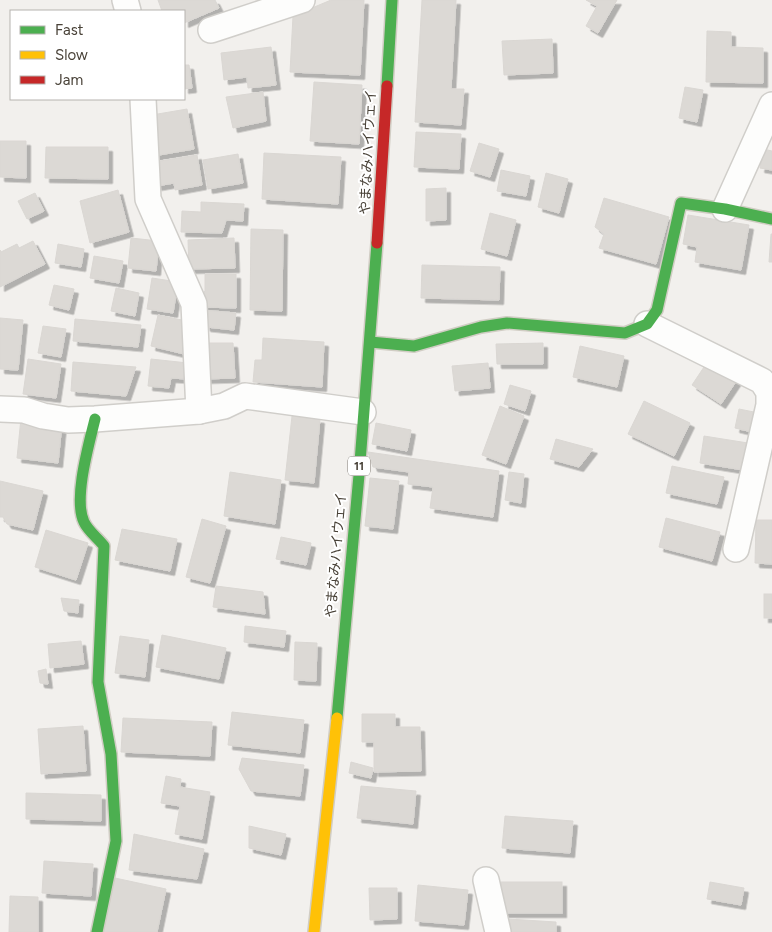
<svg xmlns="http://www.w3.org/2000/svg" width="772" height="932" viewBox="0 0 772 932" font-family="Figtree,'Noto Sans JP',sans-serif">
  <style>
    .building { fill: #dcd9d5; stroke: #dad7d3; filter: url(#shadow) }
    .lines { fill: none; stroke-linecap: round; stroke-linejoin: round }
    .street-casing { stroke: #d0ceca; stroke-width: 28 }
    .fast-casing { stroke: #d1cdc4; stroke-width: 14 }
    .slow-casing { stroke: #d1cdc4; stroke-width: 14 }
    .jam-casing { stroke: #d1cdc4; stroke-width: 14 }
    .street { stroke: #fdfdfc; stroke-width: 25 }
    .fast { stroke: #4caf50; stroke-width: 11 }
    .slow { stroke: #ffc107; stroke-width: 11 }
    .jam { stroke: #c62828; stroke-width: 11 }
    .labels { text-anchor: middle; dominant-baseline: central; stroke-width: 4; stroke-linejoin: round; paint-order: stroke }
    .shield { fill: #fff; stroke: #807b74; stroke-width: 1 }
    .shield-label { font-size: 12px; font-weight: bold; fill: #494238 }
    .street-label { font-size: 14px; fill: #494238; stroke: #fff }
  </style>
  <defs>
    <filter id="shadow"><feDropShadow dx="4.5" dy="4.5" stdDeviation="0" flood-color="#0004"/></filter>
  </defs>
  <rect width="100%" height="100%" fill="#f2f0ed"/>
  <g class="building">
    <path d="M158,0H215L219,8L184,23V11H162Z"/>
    <path d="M331,0H364L360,75L290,72L293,16Z"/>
    <path d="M422,0H456L451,89H464L461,125L415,122Z"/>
    <path d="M586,0H617L598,33L586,26L597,6Z"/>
    <path d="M707,31L731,32V47L763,48V83L706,82Z"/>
    <path d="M552,39L553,73L504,75L502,41Z"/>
    <path d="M271,47L276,85L248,88L247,77L224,80L221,53Z"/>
    <path d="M184,65H189L192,88L184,89Z"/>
    <path d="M314,82L362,85L359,144L310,141Z"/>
    <path d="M685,87L703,90L697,122L679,118Z"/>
    <path d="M263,92L266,121L233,128L226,97Z"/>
    <path d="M187,109L194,149L153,156L146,116Z"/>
    <path d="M416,132L461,134L459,169L414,167Z"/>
    <path d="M0,141H26V178L0,177Z"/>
    <path d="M479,143L499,149L490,177L470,171Z"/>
    <path d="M46,147H108V179L45,178Z"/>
    <path d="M763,149L772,151V170L760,168Z"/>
    <path d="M264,153L341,157L338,204L262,199Z"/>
    <path d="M238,154L243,183L208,189L203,160Z"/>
    <path d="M197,155L202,185L175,190L174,183L157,186L154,162Z"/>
    <path d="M501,170L530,176L526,196L497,191Z"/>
    <path d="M546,173L568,179L559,213L538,207Z"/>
    <path d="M446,188V220L426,221V189Z"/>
    <path d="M118,190L129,232L90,243L80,201Z"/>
    <path d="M35,193L44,211L27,219L18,201Z"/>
    <path d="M604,198L669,217L656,264L599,248L604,234L595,227Z"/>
    <path d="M201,202L244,204L243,221L226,220L222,233L181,232L182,211L201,212Z"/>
    <path d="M490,213L516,220L507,256L481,249Z"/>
    <path d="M688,215L749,225L741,270L695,262L697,247L683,244Z"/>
    <path d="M251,229L283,230L282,311L250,310Z"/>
    <path d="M771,234H772V262H769Z"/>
    <path d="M131,238L159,241L156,271L128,268Z"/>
    <path d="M234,238L235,268L189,269L188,240Z"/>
    <path d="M33,241L45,264L0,287V250L1,252L17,244L19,248Z"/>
    <path d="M58,244L84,249L81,267L55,263Z"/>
    <path d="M94,256L123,261L119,283L90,278Z"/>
    <path d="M422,265L500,267L499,300L421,298Z"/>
    <path d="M205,274H236V308L201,307V295L205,291Z"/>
    <path d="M152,278L178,282L173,313L147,309Z"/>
    <path d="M54,285L74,289L69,310L49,305Z"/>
    <path d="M116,288L139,293L135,316L111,311Z"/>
    <path d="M203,310L236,313L234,330L206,327Z"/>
    <path d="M158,315L191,322L184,354L151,346Z"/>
    <path d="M0,318L23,320L18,370L0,369Z"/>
    <path d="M75,319L141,325L138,347L73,341Z"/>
    <path d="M43,326L66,329L61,357L38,353Z"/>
    <path d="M263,338L324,342L322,387L253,382L255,360H262Z"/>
    <path d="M203,343H233L235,378L205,379Z"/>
    <path d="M543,343V364H497L496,344Z"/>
    <path d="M580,346L624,356L617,387L573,377Z"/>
    <path d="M28,359L61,364L56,398L23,394Z"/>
    <path d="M151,359L188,363L186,379L171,378L169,388L148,386Z"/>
    <path d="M708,361L737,380L721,404L692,385Z"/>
    <path d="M73,362L136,367L126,396L71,391Z"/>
    <path d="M488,363L490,388L455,391L452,366Z"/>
    <path d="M510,385L531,391L525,411L504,404Z"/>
    <path d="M644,401L690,423L674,456L628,434Z"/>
    <path d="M500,406L524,416L506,464L482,455Z"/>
    <path d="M739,409L759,413L756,433L735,428Z"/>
    <path d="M292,416L320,419L314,483L285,480Z"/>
    <path d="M21,418L62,423L58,463L17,458Z"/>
    <path d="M376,423L411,430L407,451L372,444Z"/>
    <path d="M704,436L748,443L743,470L700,463Z"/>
    <path d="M556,439L593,449L579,467L550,459Z"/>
    <path d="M368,452L499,471L493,517L430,508L433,487L408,484L409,472L373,467Z"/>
    <path d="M672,466L724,477L717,504L666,493Z"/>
    <path d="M230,472L281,480L275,524L224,516Z"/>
    <path d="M509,472L524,474L521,503L505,500Z"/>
    <path d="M370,478L399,481L393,529L365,526Z"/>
    <path d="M0,481L43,491L33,530L7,524L3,517H0Z"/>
    <path d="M666,518L720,532L712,561L659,547Z"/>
    <path d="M202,519L226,526L210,583L186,577Z"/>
    <path d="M756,520H772V564L755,563Z"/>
    <path d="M122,529L177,539L170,571L115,560Z"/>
    <path d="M46,530L88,543L76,580L35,567Z"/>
    <path d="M281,537L311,543L306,565L276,559Z"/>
    <path d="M216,586L263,592L265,614L213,607Z"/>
    <rect x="764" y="594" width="8" height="24"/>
    <path d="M61,598L79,600L78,613L64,611Z"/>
    <path d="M245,626L286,631L284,647L244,642Z"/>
    <path d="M162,635L226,648L219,679L156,667Z"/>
    <path d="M120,636L149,640L145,677L115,673Z"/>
    <path d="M81,641L84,664L50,668L48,644Z"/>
    <path d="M295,642L317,643L316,681L294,680Z"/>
    <path d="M46,669L48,684L40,683L38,671Z"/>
    <path d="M232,712L304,720L300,753L228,745Z"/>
    <path d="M362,714H395V727H420L421,771L374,772V742H362Z"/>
    <path d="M123,718L212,722L210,756L121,752Z"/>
    <path d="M83,726L86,771L41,774L38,729Z"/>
    <path d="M242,758L304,765L300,796L251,791L239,769Z"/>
    <path d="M351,762L373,768L371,778L349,773Z"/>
    <path d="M166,776L181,779L180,787L210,792L202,839L175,834L180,806L161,803Z"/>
    <path d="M361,786L416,791L413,824L357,818Z"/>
    <path d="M26,793L101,795V821L26,819Z"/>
    <path d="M505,816L573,821L570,853L502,848Z"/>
    <path d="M249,826L286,834L281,855L249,848Z"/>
    <path d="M134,834L204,849L197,879L129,870Z"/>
    <path d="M44,861L93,864L91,896L42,893Z"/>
    <path d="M115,878L166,889L157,932H103Z"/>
    <rect x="501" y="882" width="61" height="31"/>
    <path d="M710,882L744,888L741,905L707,899Z"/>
    <path d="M418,885L468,890L464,925L415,921Z"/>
    <path d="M369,888H397V919L370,920Z"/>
    <path d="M10,896L38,897V932H9Z"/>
    <path d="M508,919L556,922V932H507Z"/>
  </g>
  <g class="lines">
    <defs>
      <g id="street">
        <path d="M125,0L128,11"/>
        <path d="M211,30L302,0"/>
        <path d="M143,99L148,199L194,304L199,411"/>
        <path d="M725,209L772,105"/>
        <path d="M647,324L762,381L769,392V405L736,549"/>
        <path d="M0,409L24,410L43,416L68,420L95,419L199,411L224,406L245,396L363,412"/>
        <path d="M486,880L498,932"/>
      </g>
      <g id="fast">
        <path d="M387,86L392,0"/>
        <path d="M370,342L414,346L481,327L507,323L625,333L647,324L657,310L681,203L725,209L772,219"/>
        <path d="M95,419C89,444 73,499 84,522C88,531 98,538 104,546L98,682L111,754L116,841L97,932"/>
        <path d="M337,718L359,475L377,243"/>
      </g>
      <path id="slow" d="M314,932L337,718"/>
      <path id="jam" d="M377,243L387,86"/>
    </defs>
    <use href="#street" class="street-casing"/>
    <use href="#fast" class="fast-casing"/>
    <use href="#slow" class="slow-casing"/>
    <use href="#jam" class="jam-casing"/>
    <use href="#street" class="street"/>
    <use href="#fast" class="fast"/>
    <use href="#slow" class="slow"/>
    <use href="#jam" class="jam"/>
  </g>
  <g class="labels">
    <rect class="shield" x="348" y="456.5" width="22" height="19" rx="4"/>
    <g class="shield-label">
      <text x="359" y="466">11</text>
    </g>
    <g class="street-label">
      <text transform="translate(368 152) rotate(-87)">やまなみハイウェイ</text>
      <text transform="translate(336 555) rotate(-85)">やまなみハイウェイ</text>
    </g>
  </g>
  <rect x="10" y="10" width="175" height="90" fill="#ffffff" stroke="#b6b3af"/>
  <rect x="20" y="26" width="25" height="8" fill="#4caf50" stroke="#b6b3af"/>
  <text x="55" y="35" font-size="15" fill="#494238">Fast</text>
  <rect x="20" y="51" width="25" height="8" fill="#ffc107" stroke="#b6b3af"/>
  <text x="55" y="60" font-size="15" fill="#494238">Slow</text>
  <rect x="20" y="76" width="25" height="8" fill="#c62828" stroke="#b6b3af"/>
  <text x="55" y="85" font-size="15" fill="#494238">Jam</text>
</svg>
